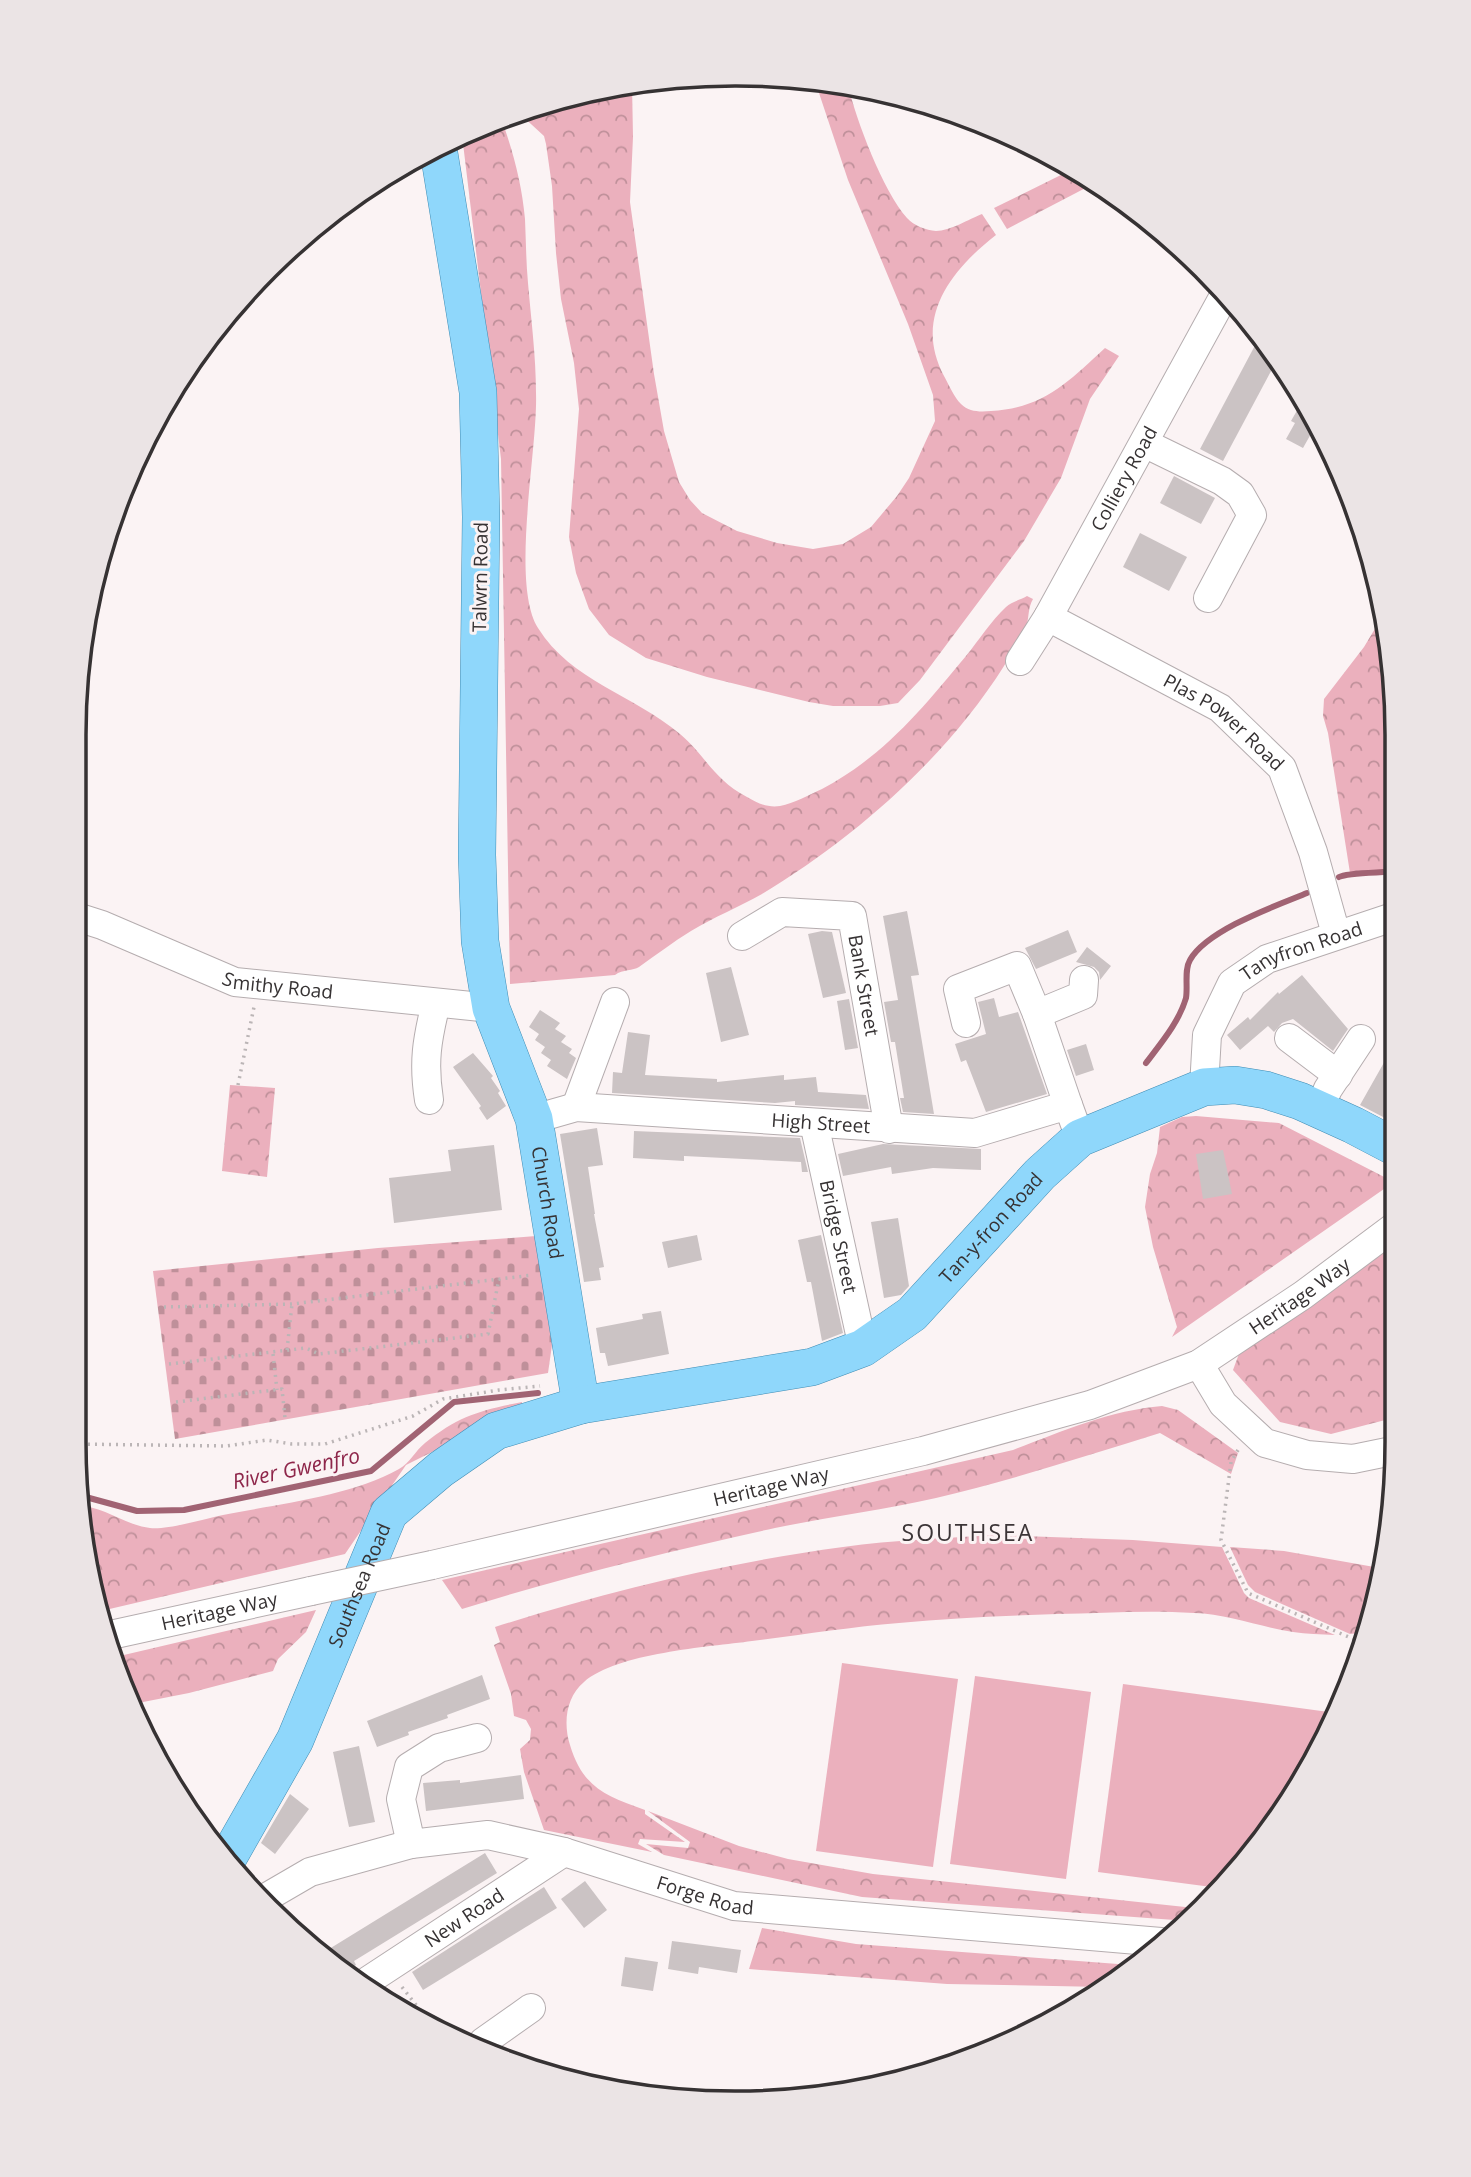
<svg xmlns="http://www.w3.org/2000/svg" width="1471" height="2177" viewBox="0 0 1471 2177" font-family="'Open Sans',sans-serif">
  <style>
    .forest { fill: url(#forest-crowns) }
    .cemetery { fill: url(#cemetery-stones) }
    .garden { fill: #ebb0bd }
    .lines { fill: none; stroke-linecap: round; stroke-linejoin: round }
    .stream { stroke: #a16373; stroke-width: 6 }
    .building { fill: #cbc3c4 }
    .minor-casing { stroke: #b5adaf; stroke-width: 30 }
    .major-casing { stroke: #408cb3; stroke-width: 38 }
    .path { stroke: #bbb5b6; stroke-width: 3.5; stroke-dasharray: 2 5; stroke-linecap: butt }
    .minor { stroke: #fff; stroke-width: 28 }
    .major { stroke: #8fd7fb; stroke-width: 37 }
    .minor-bridge-casing { stroke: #b5adaf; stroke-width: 30; stroke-linecap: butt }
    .minor-bridge { stroke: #fff; stroke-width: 28 }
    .labels { text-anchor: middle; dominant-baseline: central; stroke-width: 6; stroke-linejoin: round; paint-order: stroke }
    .street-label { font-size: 19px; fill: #363233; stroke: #fbf3f4 }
    .water-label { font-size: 21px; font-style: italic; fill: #8e264a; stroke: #fbf3f4 }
    .quarter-label { font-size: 23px; letter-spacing: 2px; fill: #3c3537; stroke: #fbf3f4 }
    .rim { fill: none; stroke: #363233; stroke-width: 3.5 }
  </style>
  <defs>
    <pattern id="forest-crowns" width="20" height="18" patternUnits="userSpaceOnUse" patternTransform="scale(1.75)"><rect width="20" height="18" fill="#ebb0bd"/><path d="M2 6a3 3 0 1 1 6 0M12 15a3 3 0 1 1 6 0" fill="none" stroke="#bf909a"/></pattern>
    <pattern id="cemetery-stones" width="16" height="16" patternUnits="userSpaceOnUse" patternTransform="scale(1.75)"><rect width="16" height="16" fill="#ebb0bd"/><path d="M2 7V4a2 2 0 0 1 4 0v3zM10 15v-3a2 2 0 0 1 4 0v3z" fill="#bf909a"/></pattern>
  </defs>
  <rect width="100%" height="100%" fill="#fbf3f4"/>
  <g class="forest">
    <path d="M829,83L848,85C856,120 883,191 907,218C914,226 926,230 936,231C950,231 969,219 982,214L996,235C951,270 913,318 944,376C949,385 954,397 961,404C969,412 980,412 991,411C1044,408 1068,382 1105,348L1119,356L1090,399L1061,478L1024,541L920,680L898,703L880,706H833L809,702L707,677L646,658L609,635L589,609L576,573L569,537L579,409L574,363L561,299L556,253L552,186L546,144L544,136L519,113L606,86L632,84L633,137L630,202L654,374L664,431L679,482L690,500L702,513L737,531L777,543L813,549L843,544L871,527L897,496L909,478L935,421L933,395L908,324L848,180L816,84Z"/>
    <path d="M501,118C513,151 522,184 525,219C526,240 526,262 528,283C531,319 536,356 536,393C538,450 510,583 538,628C571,681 634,695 680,734C706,756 713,779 747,797C757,803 768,808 780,806C794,803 809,795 822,789C884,756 922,709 966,656C979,640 991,621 1006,607C1011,602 1020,600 1027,596L1033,599C1028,608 1029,616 1027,624C1023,638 1011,654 1004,666C946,758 855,838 762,894C739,907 714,917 691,931C673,942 656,955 639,967C633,971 623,969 615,975L510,984L501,459L462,135L482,124Z"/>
    <path d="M1073,169L1097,182L1007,229L994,208Z"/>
    <path d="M1385,612L1397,736V869L1350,873L1328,733L1323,716L1324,699L1364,647Z"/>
    <path d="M230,1085L275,1088L267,1177L222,1171Z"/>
    <path d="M1196,1116L1279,1123L1394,1182L1172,1337L1177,1327L1153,1247L1145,1207L1150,1174L1157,1153L1160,1127L1182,1117Z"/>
    <path d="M1394,1241L1393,1418L1331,1434L1280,1422L1233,1370L1240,1351Z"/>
    <path d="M522,1402V1407L406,1465L345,1554L101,1611L84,1506C107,1509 126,1525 150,1528C167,1530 205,1519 223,1515C278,1504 351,1496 399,1469C410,1463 415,1451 425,1443C458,1416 481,1410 522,1402Z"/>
    <path d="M1162,1406L1178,1410L1238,1453L1231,1474L1160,1433C1086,1456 1012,1480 936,1498C883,1510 828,1517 775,1528C669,1551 565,1577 462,1609L442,1580L1013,1450C1060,1432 1111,1410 1162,1406Z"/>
    <path d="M997,1535L1133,1540L1222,1547L1244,1593L1249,1598L1335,1635C1321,1634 1306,1634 1293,1632C1260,1627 1227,1614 1194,1613C1148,1610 1103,1613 1057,1614C1004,1616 951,1618 899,1623C850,1627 801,1635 752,1641C708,1647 617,1653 584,1682C566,1697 563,1723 570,1745C583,1788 606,1796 645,1810V1814L685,1842L640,1839L638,1844L652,1852L544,1830L524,1772L520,1749L530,1740L531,1729L526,1720L514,1716L511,1694L494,1645L500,1642L495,1627C608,1591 725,1563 843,1547C894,1540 945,1538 997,1535Z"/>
    <path d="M1230,1547L1284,1551L1380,1568L1360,1633L1350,1634L1255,1592L1248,1585Z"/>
    <path d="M316,1610L306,1632L278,1659L273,1671L189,1693L133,1704L111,1658Z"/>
    <path d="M648,1811L739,1846L788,1859L873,1874L1204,1909L1188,1921L862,1897L664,1855L646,1844L688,1848L690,1842Z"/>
    <path d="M762,1928L856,1944L1131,1965L1103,1987L947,1984L749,1969Z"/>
  </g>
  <path class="cemetery" d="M536,1236L552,1345L548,1373L175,1439L153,1271L378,1248Z"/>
  <g class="garden">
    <path d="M842,1663L958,1679L933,1867L816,1851Z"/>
    <path d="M975,1676L1091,1692L1066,1879L950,1864Z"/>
    <path d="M1123,1684L1336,1713L1329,1734L1219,1888L1098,1872Z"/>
  </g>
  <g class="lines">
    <g class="stream">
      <path d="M1339,877C1348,872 1382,873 1397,871"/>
      <path d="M1146,1063C1161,1043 1179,1022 1186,998C1188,986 1184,970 1190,960C1207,930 1275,906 1307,893"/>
      <path d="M82,1496L137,1511L184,1510L371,1471L454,1402L538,1393"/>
    </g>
  </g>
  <g class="building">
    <path d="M1260,336L1278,358L1223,461L1200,449Z"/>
    <path d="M1303,400L1316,425L1303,448L1286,439L1295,423L1291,421Z"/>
    <path d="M1174,476L1215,498L1201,524L1160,503Z"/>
    <path d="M1140,533L1187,557L1169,591L1123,567Z"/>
    <path d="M907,911L919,975L911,976L934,1114L903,1112L900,1098H904L895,1042H891L884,1002L898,1000L883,916Z"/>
    <path d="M1068,930L1077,952L1036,969L1025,948Z"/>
    <path d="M822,931L832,932L846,993L823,998L808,934Z"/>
    <path d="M1087,947L1111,966L1100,980L1099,972L1094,967L1076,962Z"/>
    <path d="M731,967L749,1035L721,1042L706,973Z"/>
    <path d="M1302,975L1348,1029L1333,1051L1293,1019L1282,1023L1274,1032L1268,1026L1240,1050L1227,1035L1248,1017L1250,1020L1278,992L1279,994Z"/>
    <path d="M994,998L999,1017L1018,1012L1047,1094L986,1112L966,1060L961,1062L955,1044L986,1034L978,1002Z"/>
    <path d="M849,999L858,1048L845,1050L837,1001Z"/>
    <path d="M540,1010L560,1023L555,1029L566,1036L561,1042L572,1049L569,1053L576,1058L567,1079L547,1066L551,1060L541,1053L545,1047L535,1040L539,1034L529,1027Z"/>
    <path d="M628,1032L650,1035L645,1075L717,1079V1082L784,1075V1080L816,1077L818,1092L866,1095L869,1109L795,1105V1101L775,1103L612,1093L613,1072L622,1073Z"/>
    <path d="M1395,1043V1085L1388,1098L1394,1102L1385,1118L1360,1105Z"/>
    <path d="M1086,1044L1094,1070L1076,1076L1067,1050Z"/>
    <path d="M473,1053L493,1076L491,1078L500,1091L498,1093L506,1106L487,1120L479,1108L481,1106L453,1067Z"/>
    <path d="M597,1128L603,1165L588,1167L595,1214H594L604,1267L599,1268L601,1280L584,1282L560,1134Z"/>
    <path d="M634,1131L800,1138L808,1172H802L801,1162L684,1156V1161L633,1158Z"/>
    <path d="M883,1144L981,1149V1170L933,1168L892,1174L891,1167L843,1176L838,1154Z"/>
    <path d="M494,1145L502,1210L394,1223L389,1178L451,1171L448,1150Z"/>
    <path d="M1223,1150L1232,1194L1203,1199L1196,1154Z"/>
    <path d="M898,1218L909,1286L901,1295L884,1298L871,1222Z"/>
    <path d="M697,1235L702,1260L668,1268L662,1242Z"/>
    <path d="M821,1235L843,1333L822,1341L811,1282H807L798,1240Z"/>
    <path d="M661,1311L669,1354L608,1366L605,1353H600L596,1328L643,1319L642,1314Z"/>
    <path d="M482,1675L490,1699L447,1715L448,1718L408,1732L409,1735L377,1747L367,1721Z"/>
    <path d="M359,1746L375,1822L349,1827L333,1752Z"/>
    <path d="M521,1775L524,1799L426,1811L423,1783L460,1780V1783Z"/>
    <path d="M290,1794L309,1809L275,1854L261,1843Z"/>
    <path d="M485,1853L497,1873L354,1961L356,1965L343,1973L332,1966L321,1954Z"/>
    <path d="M585,1881L607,1910L584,1928L561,1899Z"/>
    <path d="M544,1887L557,1908L423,1990L412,1972Z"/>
    <path d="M672,1941L741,1950L737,1973L699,1967L698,1974L668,1969Z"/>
    <path d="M625,1957L658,1962L653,1991L621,1986Z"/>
  </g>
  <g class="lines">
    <defs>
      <g id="minor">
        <path d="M1144,443L1222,481L1240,494L1252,515L1208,598"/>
        <path id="s1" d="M1048,617L1220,708L1282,768L1313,852L1336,934"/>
        <path id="s2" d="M1020,661L1048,617L1225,294"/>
        <path id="s3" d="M77,917L102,925L235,982L491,1008"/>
        <path id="s4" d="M742,936L782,912L852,916L889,1129"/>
        <path d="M1037,1014L1083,995L1084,980"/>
        <path d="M966,1023L958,989L1017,966L1037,1014L1068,1105"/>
        <path d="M1289,1038L1338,1075"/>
        <path id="s5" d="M1204,1087L1207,1035L1232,983L1267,959L1396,916"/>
        <path d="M429,1100C423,1062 427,1040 436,1003"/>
        <path d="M576,1107L615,1002"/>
        <path d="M1319,1109L1328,1089L1361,1039"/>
        <path id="s6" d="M534,1119L576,1107L975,1133L1068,1105L1080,1138"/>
        <path id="s7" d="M814,1123L863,1348"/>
        <path d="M1199,1364L1223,1404L1265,1443L1307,1455L1353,1459L1392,1451"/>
        <path id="s8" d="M432,1565L923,1451L1090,1405L1199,1364L1303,1295L1394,1227"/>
        <path id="s9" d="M106,1636L311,1591"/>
        <path d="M411,1844L401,1799L409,1767L439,1748L477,1738"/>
        <path id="s10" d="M267,1897L310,1872L411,1844L488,1835L564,1852L734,1906L1161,1942"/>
        <path id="s11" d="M363,1984L564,1852"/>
        <path d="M477,2050L483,2042L531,2008"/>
      </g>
      <g id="major">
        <path id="s12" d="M438,147L478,392L481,517L477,855L480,941L491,1008L534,1119L581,1405"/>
        <path id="s13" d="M229,1856L295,1740L389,1513L441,1469L496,1431L581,1405L812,1367L863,1348L912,1314L1040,1174L1080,1138L1204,1087L1235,1085L1266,1090L1300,1101L1353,1125L1395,1147"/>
      </g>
    </defs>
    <use href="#minor" class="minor-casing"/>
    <use href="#major" class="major-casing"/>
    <g class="path">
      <path d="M238,1085L254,1007"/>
      <path d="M164,1307L292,1304L533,1275"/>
      <path d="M287,1350L292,1304"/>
      <path d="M273,1354L277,1390"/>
      <path d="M169,1364L306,1348L319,1354L488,1334L499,1279"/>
      <path d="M176,1402L282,1389L285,1418"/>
      <path d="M74,1444L226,1446L267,1440L292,1444H325L413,1416L443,1399L499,1390L540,1386"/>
      <path d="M1238,1450L1231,1462L1221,1540L1248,1593L1358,1641"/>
      <path d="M402,1987L431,2024"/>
    </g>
    <use href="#minor" class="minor"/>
    <use href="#major" class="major"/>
    <defs>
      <path id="minor-bridge" d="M311,1591L432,1565"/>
    </defs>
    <use href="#minor-bridge" class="minor-bridge-casing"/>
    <use href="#minor-bridge" class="minor-bridge"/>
  </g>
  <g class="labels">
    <g class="street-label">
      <text stroke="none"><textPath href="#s2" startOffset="210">Colliery Road</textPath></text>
      <text transform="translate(480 577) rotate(-89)">Talwrn Road</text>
      <text stroke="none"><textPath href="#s1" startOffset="206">Plas Power Road</textPath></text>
      <text stroke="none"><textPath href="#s5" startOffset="187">Tanyfron Road</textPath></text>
      <text stroke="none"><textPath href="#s3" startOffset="214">Smithy Road</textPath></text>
      <text stroke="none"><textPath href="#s4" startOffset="187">Bank Street</textPath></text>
      <text stroke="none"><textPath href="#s6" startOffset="289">High Street</textPath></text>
      <text stroke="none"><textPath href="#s12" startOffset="1069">Church Road</textPath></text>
      <text stroke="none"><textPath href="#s13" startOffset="1068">Tan-y-fron Road</textPath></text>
      <text stroke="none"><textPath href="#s7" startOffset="116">Bridge Street</textPath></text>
      <text stroke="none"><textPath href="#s8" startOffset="915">Heritage Way</textPath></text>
      <text stroke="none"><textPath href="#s8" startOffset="348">Heritage Way</textPath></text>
      <text stroke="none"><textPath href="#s13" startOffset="301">Southsea Road</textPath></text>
      <text stroke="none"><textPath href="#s9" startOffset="116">Heritage Way</textPath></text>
      <text stroke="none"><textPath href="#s10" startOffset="458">Forge Road</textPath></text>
      <text stroke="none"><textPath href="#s11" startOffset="121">New Road</textPath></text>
    </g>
    <g class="water-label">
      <text transform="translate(296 1468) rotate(-12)">River Gwenfro</text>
    </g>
    <g class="quarter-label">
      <text x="968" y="1532">SOUTHSEA</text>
    </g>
  </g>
  <path d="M0 0H1471V2177H0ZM735 86H736A649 649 0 0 1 1385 735V1442A649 649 0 0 1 736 2091H735A649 649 0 0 1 86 1442V735A649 649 0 0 1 735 86Z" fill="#ebe4e5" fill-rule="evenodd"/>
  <path class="rim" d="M735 86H736A649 649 0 0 1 1385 735V1442A649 649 0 0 1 736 2091H735A649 649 0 0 1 86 1442V735A649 649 0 0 1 735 86Z"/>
</svg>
